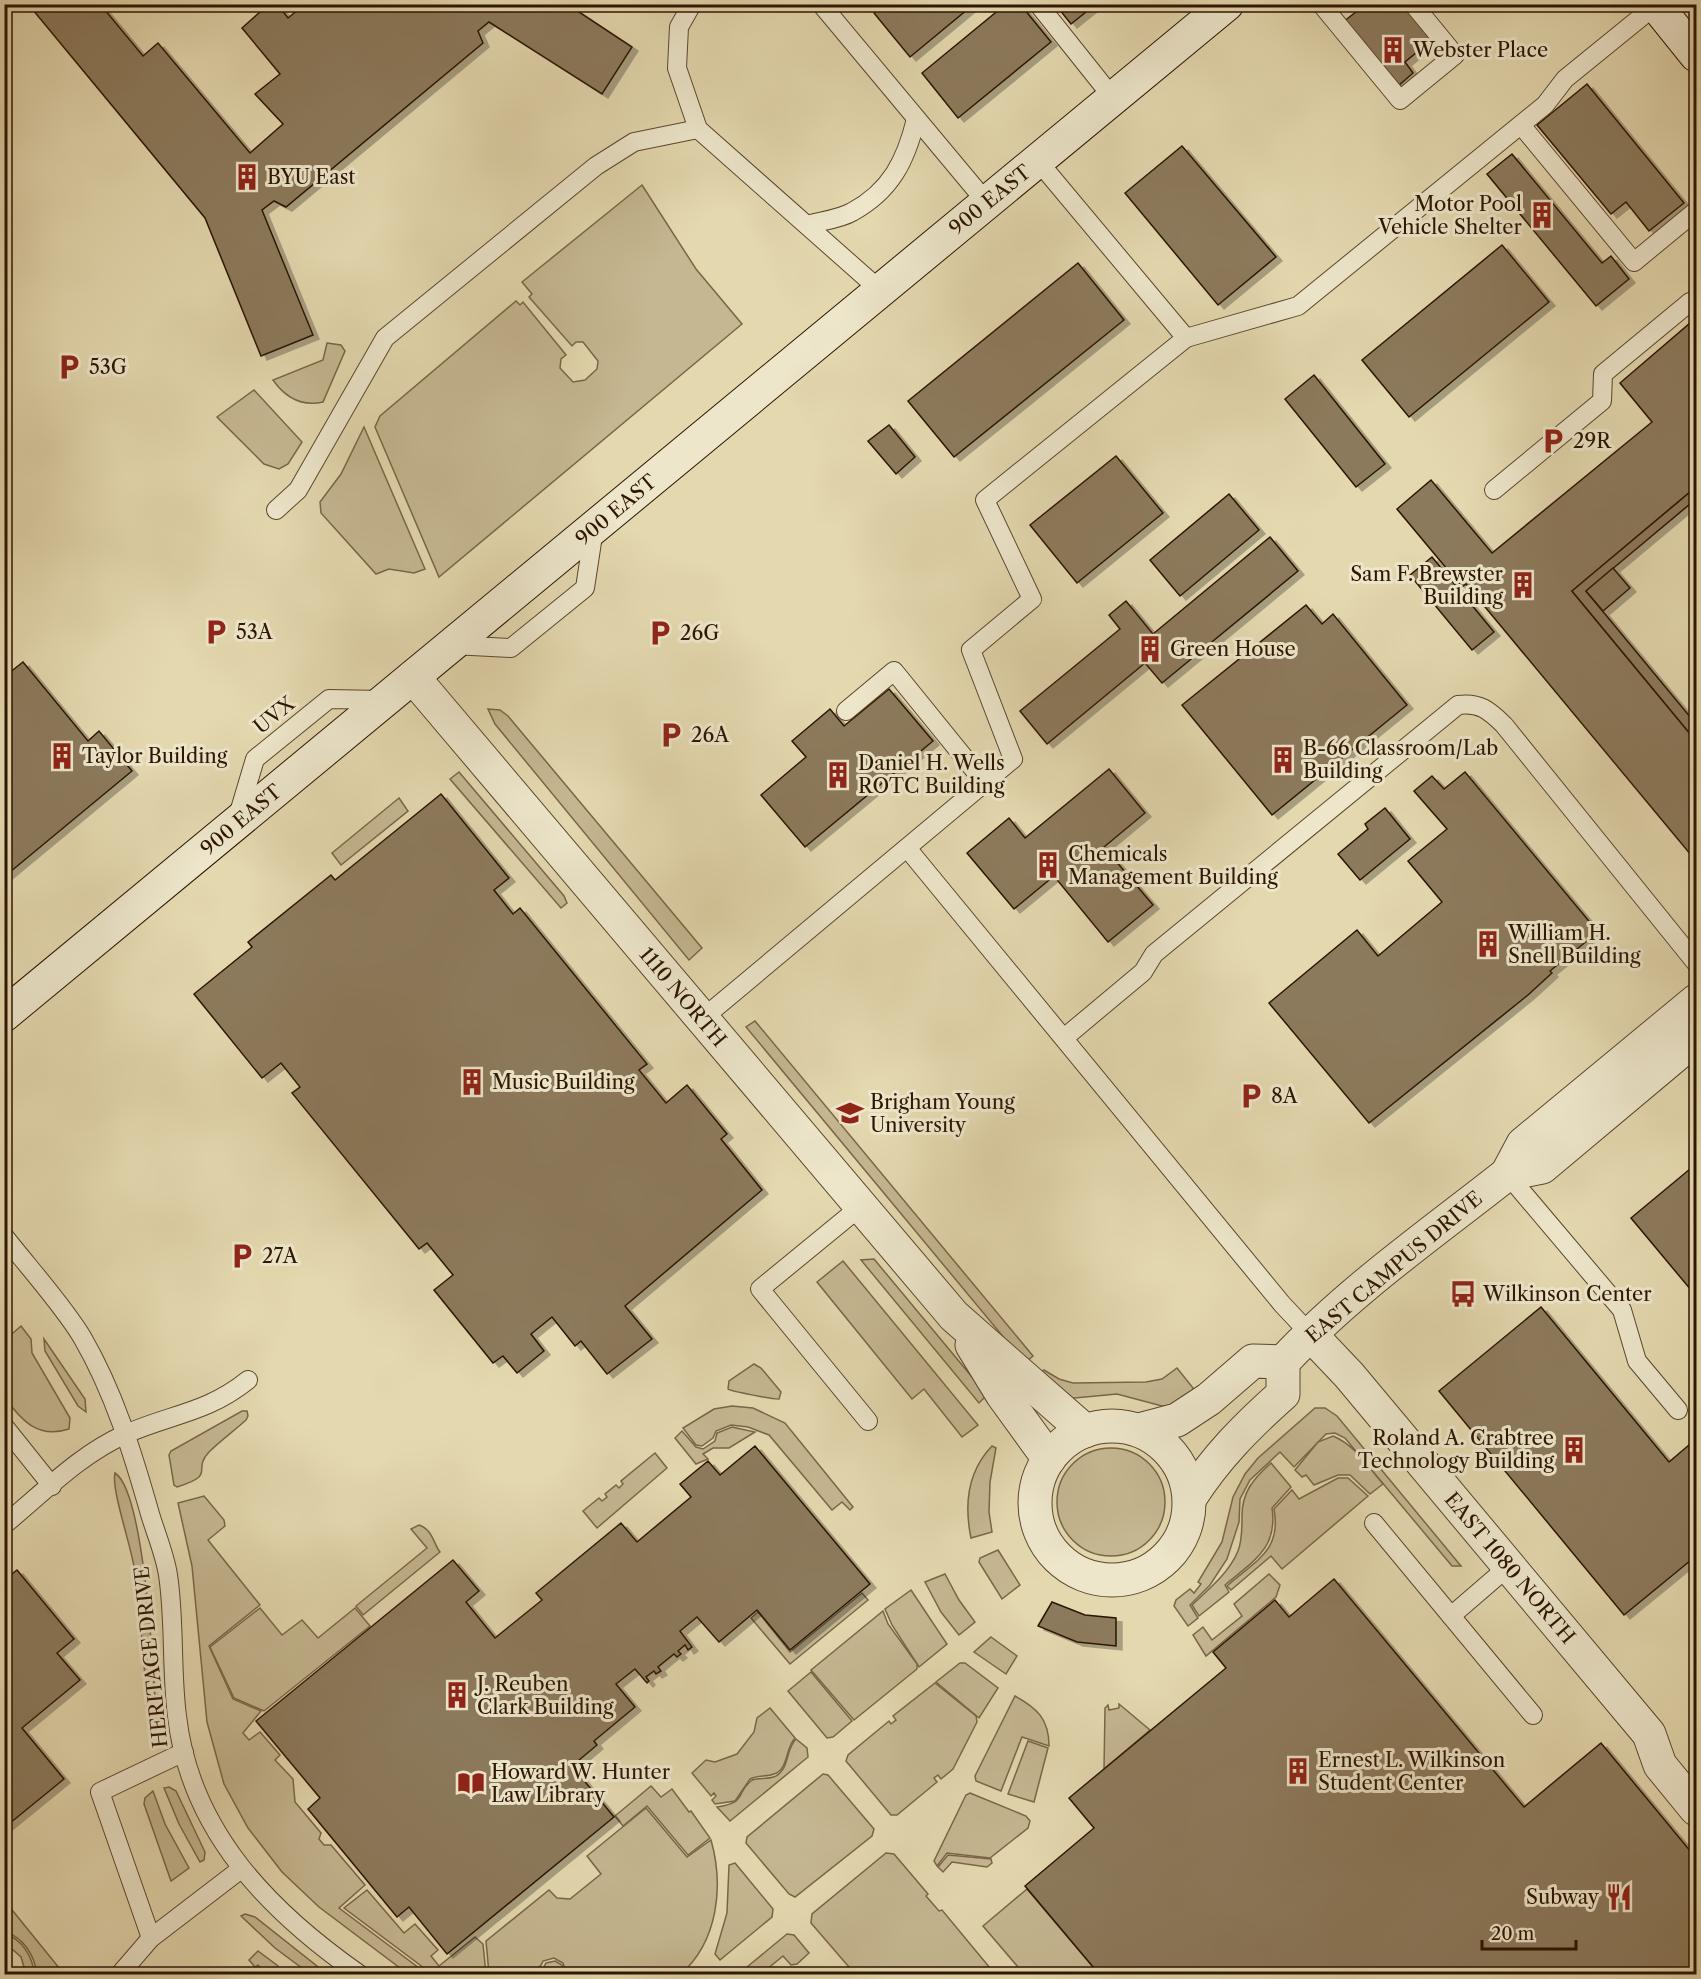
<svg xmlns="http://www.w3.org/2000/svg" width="1701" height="1979" viewBox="0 0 1701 1979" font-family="'Libre Caslon Text',serif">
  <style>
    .green { fill: #c5b791; stroke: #796648; stroke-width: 1.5 }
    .building { fill: #8c7a5b; stroke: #2d1500; stroke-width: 1.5; filter: url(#shadow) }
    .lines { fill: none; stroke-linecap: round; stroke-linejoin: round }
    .lane-casing { stroke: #5b462c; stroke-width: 20 }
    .street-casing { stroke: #5b462c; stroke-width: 35 }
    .secondary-casing { stroke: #2d1500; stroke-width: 35 }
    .lane { stroke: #ede6cb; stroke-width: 18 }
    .street { stroke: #ede6cb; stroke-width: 33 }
    .secondary { stroke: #ede6cb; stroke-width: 33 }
    .labels { text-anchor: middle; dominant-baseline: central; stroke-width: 6; stroke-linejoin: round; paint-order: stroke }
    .poi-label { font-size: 20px; fill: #2d1500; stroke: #ede6cb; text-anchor: start }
    .street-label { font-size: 20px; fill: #2d1500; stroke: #ede6cb }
  </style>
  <defs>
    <filter id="shadow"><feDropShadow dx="6" dy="4" stdDeviation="0" flood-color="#0004"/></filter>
  </defs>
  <rect width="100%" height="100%" fill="#e4d8af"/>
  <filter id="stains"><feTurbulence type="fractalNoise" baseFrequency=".00333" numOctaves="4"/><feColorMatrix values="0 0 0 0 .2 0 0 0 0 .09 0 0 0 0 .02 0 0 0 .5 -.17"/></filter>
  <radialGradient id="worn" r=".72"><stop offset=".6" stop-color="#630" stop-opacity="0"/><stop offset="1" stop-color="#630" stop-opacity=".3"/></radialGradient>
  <g class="green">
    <path d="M642,185L696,269L742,324L439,577L375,427L380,416L516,301L520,305L523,302L566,355L561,359L560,368L573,382L585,380L597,369L598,361L583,342H576L572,346L529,297L532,294L522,282Z"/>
    <path d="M327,343L341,345L345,351L323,402C301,407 285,397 273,380L323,360Z"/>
    <path d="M254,390L302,442L288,464L279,469L264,464L217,417Z"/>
    <path d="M364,427L425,569L414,573L389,569L376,574L321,513L320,502L341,474Z"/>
    <path d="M488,709L500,710L508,716L702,948L689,960L495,724Z"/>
    <path d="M459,772L564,896L567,903L561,908L450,779Z"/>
    <path d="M399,798L408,811L341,865L332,853Z"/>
    <path d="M755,1021L1033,1356L1025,1363L746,1027Z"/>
    <path d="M874,1259L987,1395L979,1403L861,1260Z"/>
    <path d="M843,1261L978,1425L962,1437L924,1389L912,1399L817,1282Z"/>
    <path d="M21,1326L31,1339L32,1353L70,1418L69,1429C38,1439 22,1421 5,1398V1340Z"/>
    <path d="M44,1339L85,1399L86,1412L78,1406L45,1351Z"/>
    <path d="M754,1364L761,1368L781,1392L779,1399C776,1400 730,1391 728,1389L729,1381Z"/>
    <path d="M1177,1368L1197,1393L1175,1406H1162L1117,1394L1064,1399L1036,1377L1044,1370L1059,1379L1073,1383L1146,1382L1162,1379Z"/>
    <path d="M732,1406L753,1408L785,1423L853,1507L850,1510L842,1502L832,1510L769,1435L748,1427L731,1425L716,1431L713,1438L702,1446L696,1445L683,1428L714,1409Z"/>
    <path d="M1315,1408H1325L1337,1416L1461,1566H1452L1345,1438L1335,1433L1326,1434L1294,1467L1280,1452L1250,1480L1240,1499L1239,1522L1227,1559L1210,1585L1190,1605L1198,1618L1188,1626L1174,1606L1176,1600L1190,1589L1194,1593L1201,1584L1198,1582L1222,1542L1233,1497L1245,1474L1258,1458Z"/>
    <path d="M242,1411H247L248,1416L246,1420C234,1431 220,1441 209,1452C191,1471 218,1474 177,1487L174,1485L169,1455L171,1451Z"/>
    <path d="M732,1427L755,1432L729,1448H713L703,1454L708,1459L696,1464L675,1438L682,1431L696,1447L703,1449L715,1441L717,1433Z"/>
    <path d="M1333,1436C1355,1445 1368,1467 1383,1484L1370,1494L1350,1475H1338L1314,1485L1306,1475L1302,1477L1295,1470L1318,1442Z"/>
    <path d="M992,1446L996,1448L990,1482L989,1512L992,1532L971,1538C964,1504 967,1472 992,1446Z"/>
    <circle cx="1111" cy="1502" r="54"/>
    <path d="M655,1453L667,1468L597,1528L583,1511L599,1498L602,1501L607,1497L605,1494L616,1485L619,1488L623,1484L621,1481Z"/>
    <path d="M1271,1463L1291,1487L1272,1508C1278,1549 1253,1561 1225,1585L1229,1592L1199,1616L1192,1605C1209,1589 1229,1573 1238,1551C1242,1541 1242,1529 1242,1519C1241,1493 1253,1479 1271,1463Z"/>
    <path d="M115,1473C146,1493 154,1686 157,1729L150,1738C145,1683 142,1627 135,1572C132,1548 111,1490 115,1473Z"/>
    <path d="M1338,1478H1348L1368,1496L1282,1569L1271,1556L1231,1590L1227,1586C1255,1561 1282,1551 1274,1509L1292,1490L1299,1499Z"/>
    <path d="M204,1496L224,1520L225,1526L208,1540L260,1605L209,1646L233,1699L261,1711L243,1733L249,1740L260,1732L280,1755L275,1760L293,1779L295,1802L321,1833L319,1839L324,1845H331L365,1885L339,1908L427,1974H408L319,1907L282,1872L248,1828L224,1784L207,1722L192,1566L178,1503Z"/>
    <path d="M419,1525C433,1530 433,1543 440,1552L363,1615L356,1606L427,1548L411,1529Z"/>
    <path d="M998,1550L1020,1585L1002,1599L979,1562L980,1558Z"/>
    <path d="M945,1574L959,1600L975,1622L959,1635L941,1612L925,1582Z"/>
    <path d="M1269,1574L1280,1585L1276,1597L1206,1656L1193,1635L1203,1627L1212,1640L1242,1616L1234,1604Z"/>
    <path d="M911,1590L947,1644L919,1667L892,1625L885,1609Z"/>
    <path d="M862,1593L868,1600L790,1664L751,1618L758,1612L790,1652Z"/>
    <path d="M260,1608L282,1635L302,1620L318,1638L355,1608L370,1626L264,1711L234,1698L210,1647Z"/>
    <path d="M883,1611L888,1624L917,1664V1669L854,1720L811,1670Z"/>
    <path d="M991,1637L1017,1656L1006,1674L974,1652Z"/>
    <path d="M960,1663H965L998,1688L979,1718L936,1682Z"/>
    <path d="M811,1672L852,1721L833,1737L827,1738L788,1691Z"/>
    <path d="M935,1683L976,1716L977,1722L953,1769L941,1779L938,1775L934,1778L937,1782L897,1815H891L846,1761L848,1755L889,1721L891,1724L896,1720L893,1716Z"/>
    <path d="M1015,1696C1037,1708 1049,1719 1049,1746L1022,1737L1001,1791L976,1781L975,1776Z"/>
    <path d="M1119,1704L1150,1730L1104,1769L1105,1708L1108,1705L1109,1710L1119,1708Z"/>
    <path d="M770,1708L795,1738C785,1748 789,1769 774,1774C766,1777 758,1775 750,1779L735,1801L715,1804L712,1800L716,1796L714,1793L711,1796L692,1773L706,1760L715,1762L737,1754L754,1732L757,1718Z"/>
    <path d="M796,1739L807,1748L808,1757L730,1821L717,1807C748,1802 734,1795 752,1780C760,1777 768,1780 776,1776C790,1768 785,1750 796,1739Z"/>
    <path d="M1028,1741L1048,1748L1034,1802L1008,1794Z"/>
    <path d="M823,1774L828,1775L874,1829L872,1836L795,1897L789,1894L746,1843L747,1837Z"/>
    <path d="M651,1786L661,1797L672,1789L689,1812L691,1811L710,1838L688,1855L647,1806L623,1826L615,1816Z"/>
    <path d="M169,1787L176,1791L205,1852L204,1860L200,1862L179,1824L164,1788Z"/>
    <path d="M153,1791L165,1824L189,1868L171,1881L144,1804L145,1798Z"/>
    <path d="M970,1793L1026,1816L1030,1821L1028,1828L990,1858L947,1853L937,1866L934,1861L966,1795Z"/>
    <path d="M646,1808L687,1857L711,1840C724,1886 718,1941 681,1974H567L563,1963L554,1958L543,1961C537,1979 507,1975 489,1974L486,1941L549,1890L557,1898L570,1899L601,1874L587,1856Z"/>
    <path d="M886,1853L894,1854L928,1894L926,1896L939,1911L942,1910L995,1974H855L811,1923L812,1914Z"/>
    <path d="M948,1855L991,1859L992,1863L987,1867L952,1862L943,1872L938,1867Z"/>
    <path d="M735,1863L773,1909L772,1917L720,1960L715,1954L727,1913L729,1865Z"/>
    <path d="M1027,1889L1099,1974H1024L983,1926Z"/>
    <path d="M367,1890L404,1933L415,1924L438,1950L431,1956L439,1966L475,1937L483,1944L486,1974H432L344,1908Z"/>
    <path d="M4,1900L64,1974H37C34,1954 24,1939 5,1931Z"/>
    <path d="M245,1914L255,1917L327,1974H310L275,1948L241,1916Z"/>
    <path d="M5,1934C22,1939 33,1957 34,1974H26L21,1957L5,1943Z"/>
    <path d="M787,1934L794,1935L809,1953L797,1964L791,1965L783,1956L761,1974H753L747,1967Z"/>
    <path d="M258,1951L278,1966L274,1972L278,1974H266L258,1965L255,1967L249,1960Z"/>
    <path d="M555,1961L562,1965L565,1974H540L546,1963Z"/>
  </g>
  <g class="building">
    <path d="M28,4H100L143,56L158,43L250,153L283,124L255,94L280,74L242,28L269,4H277L288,18L305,4H567L632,47L602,94L489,22L478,31L483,43L286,207L274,201L262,210L313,335L261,356L205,218Z"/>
    <path d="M884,4H974L910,57L874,13Z"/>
    <path d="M1006,4H1020L1051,42L958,118L922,73Z"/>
    <path d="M1055,4H1096L1071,24Z"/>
    <path d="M1405,4L1433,39L1405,62L1413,73L1397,87L1343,22L1357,11L1353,5Z"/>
    <path d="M1587,84L1684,203L1649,231L1626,202L1611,214L1537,125Z"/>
    <path d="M1182,146L1276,257L1218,305L1125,193Z"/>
    <path d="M1512,154L1602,263L1611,256L1629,279L1596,306L1487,174Z"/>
    <path d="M1502,245L1549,302L1409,417L1362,360Z"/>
    <path d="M1078,263L1124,320L954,457L908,401Z"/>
    <path d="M1696,318V487L1572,591L1696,741V851L1691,855L1466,584L1462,587L1397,509L1431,480L1492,553L1652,422L1620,383Z"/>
    <path d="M1314,375L1385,464L1356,487L1285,399Z"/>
    <path d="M889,425L915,457L896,474L868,441Z"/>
    <path d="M1116,456L1163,513L1077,583L1030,525Z"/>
    <path d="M1696,487V499L1586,591L1696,724V741L1572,591Z"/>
    <path d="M1229,494L1259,530L1180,596L1150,560Z"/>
    <path d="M1270,537L1298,571L1162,683L1145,663L1047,744L1020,711L1120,629L1109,615L1126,601L1153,634Z"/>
    <path d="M1432,557L1494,632L1472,650L1410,575Z"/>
    <path d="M1613,568L1630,588L1603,611L1586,591Z"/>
    <path d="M1306,605L1322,624L1333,614L1407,705L1272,815L1182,705Z"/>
    <path d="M23,662L88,741L99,731L132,771L4,877V677Z"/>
    <path d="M889,689L933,741L805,847L761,795L806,757L792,741L830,709L844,726Z"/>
    <path d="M1109,769L1145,813L1104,847L1153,905L1108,942L1054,876L1014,909L967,853L1009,818L1025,838Z"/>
    <path d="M1465,772L1598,932L1550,971L1552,973L1528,995L1369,1123L1269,1003L1357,930L1378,956L1442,902L1408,861L1447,829L1414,791L1432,776L1444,789Z"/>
    <path d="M441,794L509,878L494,890L513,914L520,908L647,1064L639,1070L666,1103L687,1085L727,1134L721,1139L762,1190L625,1306L652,1339L607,1374L581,1341L575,1346L552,1317L531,1334L544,1351L517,1373L503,1356L493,1363L434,1290L453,1275L427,1243L419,1249L292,1093L300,1087L281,1063L262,1078L194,994L252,947L248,942L331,875L335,880Z"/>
    <path d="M1385,808L1410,839L1360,880L1338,854L1368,829L1365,824Z"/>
    <path d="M1696,1164V1296L1631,1218Z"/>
    <path d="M1541,1307L1669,1462L1696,1439V1556L1624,1615L1439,1391Z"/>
    <path d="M755,1446L870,1584L790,1650L757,1610L719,1642L697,1617L680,1631L692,1647L688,1650L685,1645L678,1651L681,1654L677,1657L674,1654L658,1667L661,1671L656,1674L654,1671L646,1677L649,1681L647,1683L635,1669L616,1684L635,1707L594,1741L597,1745L572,1766L614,1817L447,1954L409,1907L397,1917L308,1809L320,1798L256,1721L453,1560L479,1591L466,1602L495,1638L542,1600L536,1593L621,1523L637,1542L691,1497L680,1484L708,1461L720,1475Z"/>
    <path d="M17,1570L74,1639L57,1653L80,1680L22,1728L64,1779L4,1828V1580Z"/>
    <path d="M1334,1579L1524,1807L1601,1743L1696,1858V1974H1099L1025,1886L1094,1828L1069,1798L1226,1668L1213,1652L1275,1600L1289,1617Z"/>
    <path d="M1052,1602L1085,1615L1116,1618V1646L1077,1642L1038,1626Z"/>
    <path d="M259,1967L265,1974H249L256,1969Z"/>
  </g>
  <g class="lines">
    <defs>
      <g id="lane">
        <path d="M692,4L679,27L677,68L698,129L881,291"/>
        <path d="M821,4L987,203"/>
        <path d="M1038,4L1113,98"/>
        <path d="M1321,4L1400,100L1455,55L1413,4"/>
        <path d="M1521,125L1634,262L1696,211"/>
        <path d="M1038,161L1186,338"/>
        <path d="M807,225C821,221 840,219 852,212C891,191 906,160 916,119"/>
        <path d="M1494,490L1602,401L1603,374L1690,302L1696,300"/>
        <path d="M276,510L298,490L385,338L596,166L634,142L698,129"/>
        <path d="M452,645L511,648L585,588L594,529"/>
        <path d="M846,711L894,671L984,782"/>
        <path d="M238,816L255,759L329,699L384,700"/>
        <path d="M907,848L1282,1304L1311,1335"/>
        <path d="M702,1019L1013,759L971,650L1032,599L985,500L1186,338L1298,306L1545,105L1565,79L1656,5"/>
        <path d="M1064,1038L1143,972L1154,954L1458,705C1479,702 1489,710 1504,725L1696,963"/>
        <path d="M1507,1174L1622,1310L1637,1361L1678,1410"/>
        <path d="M860,1207L760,1289L868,1421"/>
        <path d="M4,1236C29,1268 62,1304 82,1337C114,1392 133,1454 150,1514C156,1534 165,1555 168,1575C175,1621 171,1670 177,1716C190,1831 269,1911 359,1974"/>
        <path d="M4,1426L52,1486"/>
        <path d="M1374,1523L1451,1616L1509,1566"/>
        <path d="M4,1525C43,1493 80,1454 126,1434C171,1414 207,1413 248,1380"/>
        <path d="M1451,1616L1533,1715"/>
        <path d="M184,1752L100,1792L151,1938L241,1869"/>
        <path d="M120,1974L151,1938"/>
      </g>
      <g id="street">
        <path d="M413,677L954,1316L1085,1431"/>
        <path d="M1507,1174L1542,1167L1696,1038"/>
        <path d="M1311,1335L1349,1375L1649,1734L1660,1765L1696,1809"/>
        <path d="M972,1345L1002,1394L1049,1459"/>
        <circle cx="1112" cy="1503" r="77"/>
        <path d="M1143,1429L1177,1420L1209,1399L1253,1361L1283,1362"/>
        <path d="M1190,1498C1216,1457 1247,1426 1283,1394V1362C1349,1291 1431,1234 1507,1174L1523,1144L1696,1001"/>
      </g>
      <g id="secondary">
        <path d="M1655,4L1696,55"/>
        <path d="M4,1015L1227,4"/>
      </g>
    </defs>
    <use href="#lane" class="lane-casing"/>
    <use href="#street" class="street-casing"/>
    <use href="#secondary" class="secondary-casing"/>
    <use href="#lane" class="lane"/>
    <use href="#street" class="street"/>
    <use href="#secondary" class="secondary"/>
  </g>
  <defs>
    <symbol id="building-bare" viewBox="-9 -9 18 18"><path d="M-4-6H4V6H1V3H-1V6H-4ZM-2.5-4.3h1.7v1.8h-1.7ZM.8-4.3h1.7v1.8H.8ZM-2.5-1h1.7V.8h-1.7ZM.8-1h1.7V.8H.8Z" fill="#8f2418" stroke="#ede6cb" stroke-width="2.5" paint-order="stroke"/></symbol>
    <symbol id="parking-bare" viewBox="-9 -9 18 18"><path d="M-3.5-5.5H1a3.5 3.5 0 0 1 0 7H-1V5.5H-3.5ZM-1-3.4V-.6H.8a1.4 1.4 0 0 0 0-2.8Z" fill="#8f2418" stroke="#ede6cb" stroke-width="2.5" paint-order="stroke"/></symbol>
    <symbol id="university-bare" viewBox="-9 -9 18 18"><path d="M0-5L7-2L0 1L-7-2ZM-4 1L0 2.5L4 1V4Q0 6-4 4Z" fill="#8f2418" stroke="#ede6cb" stroke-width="2.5" paint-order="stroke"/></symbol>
    <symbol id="bus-bare" viewBox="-9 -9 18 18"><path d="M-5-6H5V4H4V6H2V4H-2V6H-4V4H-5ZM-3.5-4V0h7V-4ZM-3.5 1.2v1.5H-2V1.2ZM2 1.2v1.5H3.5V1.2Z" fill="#8f2418" stroke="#ede6cb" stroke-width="2.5" paint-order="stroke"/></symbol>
    <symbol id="library-bare" viewBox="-9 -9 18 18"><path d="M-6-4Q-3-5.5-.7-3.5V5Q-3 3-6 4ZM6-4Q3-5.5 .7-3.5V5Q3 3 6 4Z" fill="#8f2418" stroke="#ede6cb" stroke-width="2.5" paint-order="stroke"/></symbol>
    <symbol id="restaurant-bare" viewBox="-9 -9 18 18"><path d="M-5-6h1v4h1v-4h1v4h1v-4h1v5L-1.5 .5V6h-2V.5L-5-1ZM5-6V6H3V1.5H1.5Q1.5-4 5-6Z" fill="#8f2418" stroke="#ede6cb" stroke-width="2.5" paint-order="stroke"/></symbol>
  </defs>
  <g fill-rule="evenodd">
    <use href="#building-bare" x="1374" y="31" width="38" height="38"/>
    <use href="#building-bare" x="228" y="158" width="38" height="38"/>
    <use href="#building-bare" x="1523" y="196" width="38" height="38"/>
    <use href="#parking-bare" x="50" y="348" width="38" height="38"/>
    <use href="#parking-bare" x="1534" y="422" width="38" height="38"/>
    <use href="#building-bare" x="1504" y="566" width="38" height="38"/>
    <use href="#parking-bare" x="197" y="613" width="38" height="38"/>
    <use href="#parking-bare" x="641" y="614" width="38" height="38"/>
    <use href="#building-bare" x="1131" y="630" width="38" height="38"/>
    <use href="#parking-bare" x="652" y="716" width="38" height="38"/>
    <use href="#building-bare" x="43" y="737" width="38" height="38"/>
    <use href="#building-bare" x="1264" y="741" width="38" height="38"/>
    <use href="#building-bare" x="819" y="756" width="38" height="38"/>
    <use href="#building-bare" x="1029" y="846" width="38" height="38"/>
    <use href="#building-bare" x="1469" y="925" width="38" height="38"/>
    <use href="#building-bare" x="453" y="1063" width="38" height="38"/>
    <use href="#parking-bare" x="1232" y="1077" width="38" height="38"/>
    <use href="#university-bare" x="831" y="1094" width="38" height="38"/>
    <use href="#parking-bare" x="223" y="1237" width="38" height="38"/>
    <use href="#bus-bare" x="1444" y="1275" width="38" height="38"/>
    <use href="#building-bare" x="1555" y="1431" width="38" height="38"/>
    <use href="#building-bare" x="438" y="1676" width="38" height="38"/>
    <use href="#building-bare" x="1279" y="1752" width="38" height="38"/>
    <use href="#library-bare" x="452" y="1764" width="38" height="38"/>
    <use href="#restaurant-bare" x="1600" y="1878" width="38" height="38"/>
  </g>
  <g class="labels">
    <g class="poi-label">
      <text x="1413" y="50">Webster Place</text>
      <text x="267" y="177">BYU East</text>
      <text x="1522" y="204" text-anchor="end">Motor Pool<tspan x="1522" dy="23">Vehicle Shelter</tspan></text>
      <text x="89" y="367">53G</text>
      <text x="1573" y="441">29R</text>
      <text x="1503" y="574" text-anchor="end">Sam F. Brewster<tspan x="1503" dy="23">Building</tspan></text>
      <text x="236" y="632">53A</text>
      <text x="680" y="633">26G</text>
      <text x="1170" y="649">Green House</text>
      <text x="691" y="735">26A</text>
      <text x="1303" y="748">B-66 Classroom/Lab<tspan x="1303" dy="23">Building</tspan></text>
      <text x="82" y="756">Taylor Building</text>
      <text x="858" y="763">Daniel H. Wells<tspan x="858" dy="23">ROTC Building</tspan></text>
      <text x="1068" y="854">Chemicals<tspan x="1068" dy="23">Management Building</tspan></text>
      <text x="1508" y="933">William H.<tspan x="1508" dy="23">Snell Building</tspan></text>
      <text x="492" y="1082">Music Building</text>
      <text x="1271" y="1096">8A</text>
      <text x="870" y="1102">Brigham Young<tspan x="870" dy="23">University</tspan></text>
      <text x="262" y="1256">27A</text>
      <text x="1483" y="1294">Wilkinson Center</text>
      <text x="1554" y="1438" text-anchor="end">Roland A. Crabtree<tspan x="1554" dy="23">Technology Building</tspan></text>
      <text x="477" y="1684">J. Reuben<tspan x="477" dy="23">Clark Building</tspan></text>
      <text x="1318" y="1760">Ernest L. Wilkinson<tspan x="1318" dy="23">Student Center</tspan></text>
      <text x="491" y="1772">Howard W. Hunter<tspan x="491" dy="23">Law Library</tspan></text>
      <text x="1599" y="1897" text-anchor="end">Subway</text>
    </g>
    <g class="street-label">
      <text transform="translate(990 200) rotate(-39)">900 EAST</text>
      <text transform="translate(616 510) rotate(-40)">900 EAST</text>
      <text transform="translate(274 715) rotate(-39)">UVX</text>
      <text transform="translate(241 820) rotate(-40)">900 EAST</text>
      <text transform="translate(683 997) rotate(50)">1110 NORTH</text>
      <text transform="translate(1394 1267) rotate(-40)">EAST CAMPUS DRIVE</text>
      <text transform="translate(1510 1568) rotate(50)">EAST 1080 NORTH</text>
      <text transform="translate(151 1657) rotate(-96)">HERITAGE DRIVE</text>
    </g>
  </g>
  <rect width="1701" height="1979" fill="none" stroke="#e4d8af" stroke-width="24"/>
  <rect x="6" y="6" width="1689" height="1967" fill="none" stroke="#2d1500" stroke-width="3"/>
  <rect x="12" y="12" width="1677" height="1955" fill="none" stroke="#2d1500" stroke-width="1.5"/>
  <path d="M1482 1940v9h94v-9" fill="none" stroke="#2d1500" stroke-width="3"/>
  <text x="1491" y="1940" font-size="18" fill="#2d1500" stroke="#ede6cb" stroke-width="4.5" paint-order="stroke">20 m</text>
  <rect width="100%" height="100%" filter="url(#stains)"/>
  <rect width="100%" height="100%" fill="url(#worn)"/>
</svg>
